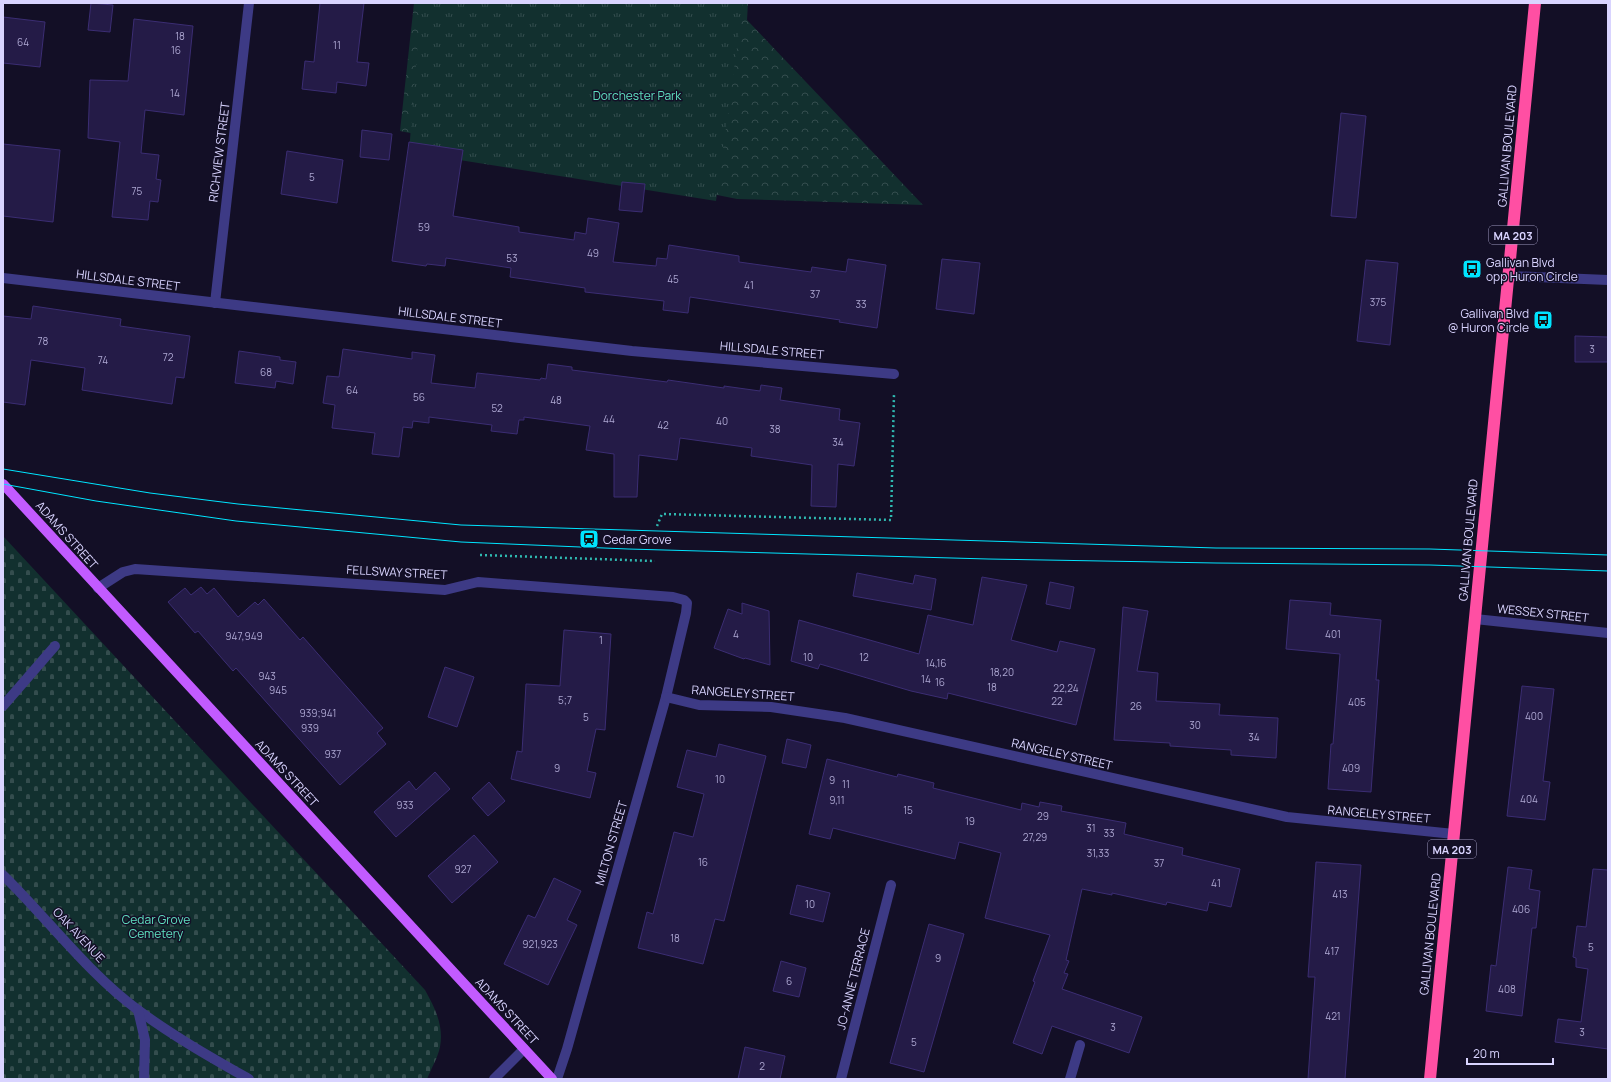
<svg xmlns="http://www.w3.org/2000/svg" width="1611" height="1082" viewBox="0 0 1611 1082" font-family="Manrope,sans-serif">
  <style>
    .forest { fill: url(#forest-crowns) }
    .cemetery { fill: url(#cemetery-stones) }
    .park { fill: url(#park-tufts) }
    .building { fill: #241b47; stroke: #3b2d73 }
    .lines { fill: none; stroke-linecap: round; stroke-linejoin: round }
    .path { stroke: #2fb8b0; stroke-width: 2.5; stroke-dasharray: 2 3; stroke-linecap: butt }
    .minor { stroke: #3d3a85; stroke-width: 10 }
    .major { stroke: #c25bff; stroke-width: 10 }
    .highway { stroke: #ff4fa3; stroke-width: 12 }
    .tram { stroke: #00e5ff; stroke-width: 1 }
    .labels { text-anchor: middle; dominant-baseline: central; stroke-width: 3; stroke-linejoin: round; paint-order: stroke }
    .number-label { font-size: 10px; fill: #aca6d1 }
    .shield { fill: #130f26; stroke: #9e99be; stroke-width: 1 }
    .shield-label { font-size: 11px; font-weight: bold; fill: #d9d4ff }
    .park-label { font-size: 12px; fill: #5fe0c0; stroke: #130f26 }
    .street-label { font-size: 12px; fill: #d9d4ff; stroke: #130f26 }
    .poi-label { font-size: 12px; fill: #d9d4ff; stroke: #130f26; text-anchor: start }
  </style>
  <defs>
    <pattern id="forest-crowns" width="20" height="18" patternUnits="userSpaceOnUse"><rect width="20" height="18" fill="#12302f"/><path d="M2 6a3 3 0 1 1 6 0M12 15a3 3 0 1 1 6 0" fill="none" stroke="#344d4e"/></pattern>
    <pattern id="cemetery-stones" width="16" height="16" patternUnits="userSpaceOnUse"><rect width="16" height="16" fill="#12302f"/><path d="M2 7V4a2 2 0 0 1 4 0v3zM10 15v-3a2 2 0 0 1 4 0v3z" fill="#344d4e"/></pattern>
    <pattern id="park-tufts" width="24" height="20" patternUnits="userSpaceOnUse"><rect width="24" height="20" fill="#12302f"/><path d="M3 7l-1-3M5 7V3M7 7l1-3M15 17l-1-3M17 17v-4M19 17l1-3" fill="none" stroke="#344d4e"/></pattern>
  </defs>
  <rect width="100%" height="100%" fill="#130f26"/>
  <path class="forest" d="M414,3H748L747,20L923,205L737,199L400,131Z"/>
  <path class="cemetery" d="M3,536L425,990C435,1008 444,1026 440,1047C438,1057 431,1069 427,1079H3Z"/>
  <path class="park" d="M421,3H743L716,201L409,152Z"/>
  <g class="building">
    <path d="M91,3L113,5L110,32L88,30Z"/>
    <path d="M320,3H364L357,62L369,63L366,86L337,82L336,93L302,89L305,61L314,62Z"/>
    <path d="M3,17L45,22L40,67L3,63Z"/>
    <path d="M134,19L193,26L184,115L145,110L141,153L159,155L156,179L161,180L158,202L150,201L148,220L112,217L120,142L88,138L90,80L128,81Z"/>
    <path d="M1341,113L1366,116L1356,218L1331,216Z"/>
    <path d="M362,130L392,134L389,160L360,157Z"/>
    <path d="M409,142L463,150L453,216L519,227V232L574,240L575,232L586,234L588,218L619,223L613,262L656,266L657,258L667,259L669,245L739,256V262L811,272L812,267L846,272L848,259L886,265L877,328L839,322L840,320L690,297L688,313L663,310L664,301L585,292V288L510,277L511,268L446,258L445,266L427,264L426,266L392,261Z"/>
    <path d="M3,144L60,150L53,222L3,216Z"/>
    <path d="M287,151L343,160L337,203L281,194Z"/>
    <path d="M622,182L645,184L642,212L619,210Z"/>
    <path d="M942,259L980,263L974,314L936,309Z"/>
    <path d="M1366,260L1398,263L1390,345L1357,341Z"/>
    <path d="M33,306L121,319L120,326L190,336L184,378L176,377L172,404L82,390L85,368L31,360L25,405L3,402V316L31,319Z"/>
    <path d="M1575,336L1608,337V362H1575Z"/>
    <path d="M343,349L412,359V352L435,355L431,383L475,388L477,373L540,380L541,378L546,379L548,364L572,367V370L667,382L668,380L724,388V386L760,391L761,385L782,388L780,400L840,409L839,420L860,423L854,466L838,464L836,507L811,506L812,465L751,456L752,448L680,438L677,460L639,455L637,497H614V454L586,450L590,426L524,417V420H519L517,434L491,431L492,425L429,417V423L413,421L412,428L403,427L399,457L372,454L375,433L332,428L335,405L323,403L327,376L339,377Z"/>
    <path d="M239,351L280,357V360L296,362L293,384L276,381L275,388L235,383Z"/>
    <path d="M857,573L913,584L915,575L936,579L931,610L853,596Z"/>
    <path d="M982,577L1027,585L1011,640L1057,652L1060,641L1095,649L1076,725L948,693L947,699L911,691L820,664L818,669L791,661L799,620L919,654L928,615L973,625Z"/>
    <path d="M1050,582L1074,587L1070,609L1046,604Z"/>
    <path d="M201,587L207,594L214,588L238,617L255,602L258,605L264,599L300,640L303,637L383,728L377,733L386,744L340,785L236,668L233,671L198,631L195,633L168,602L185,588L191,595Z"/>
    <path d="M1290,600L1331,603L1330,615L1381,620L1376,680H1379L1371,792L1328,789L1331,744H1333L1340,654L1286,649Z"/>
    <path d="M742,603L769,611L770,665L745,658L744,659L714,648L728,609L742,614Z"/>
    <path d="M1123,607L1148,611L1137,671L1158,673L1156,701L1220,704L1219,715L1278,718L1276,758L1231,755V750L1170,746V743L1114,740Z"/>
    <path d="M564,630L611,634L605,730L596,729L587,771L596,773L590,798L511,779L517,751L522,752L526,684L560,686Z"/>
    <path d="M445,667L474,677L457,727L428,717Z"/>
    <path d="M1522,686L1554,689L1543,781L1550,782L1545,820L1507,816Z"/>
    <path d="M787,739L811,745L806,768L782,763Z"/>
    <path d="M719,744L766,756L724,921L715,919L703,964L638,948L647,912L653,914L674,832L693,837L704,794L677,787L687,750L716,757Z"/>
    <path d="M827,759L897,777L898,774L934,783L933,788L1021,810L1022,803L1039,807L1040,802L1062,806L1061,811L1126,823L1124,834L1183,848L1182,855L1240,869L1231,907L1209,902L1207,911L1167,902L1166,905L1112,893V895L1082,889L1066,960L1069,961L1064,973L1068,974L1062,989L1142,1017L1129,1053L1052,1026L1042,1054L1013,1043L1035,982L1033,981L1050,935L985,918L1001,853L959,842L955,859L833,828L830,839L809,834Z"/>
    <path d="M435,772L450,789L396,837L374,812L409,781L416,790Z"/>
    <path d="M489,782L505,801L488,816L472,798Z"/>
    <path d="M474,835L498,862L452,903L428,876Z"/>
    <path d="M1316,862L1361,865L1345,1079H1308L1315,977H1308Z"/>
    <path d="M1508,867L1532,870L1529,889L1540,891L1536,928H1532L1522,1016L1486,1011L1491,965L1496,966Z"/>
    <path d="M1593,869L1608,870V1049L1555,1042L1558,1019L1581,1022L1588,969L1576,967V958L1573,957L1577,926L1586,927Z"/>
    <path d="M554,878L581,891L567,920L577,925L548,985L504,964L528,915L535,918Z"/>
    <path d="M797,885L830,893L823,922L790,914Z"/>
    <path d="M929,924L964,934L924,1072L890,1063Z"/>
    <path d="M781,961L806,968L799,997L773,991Z"/>
    <path d="M745,1047L785,1056L780,1079H738Z"/>
  </g>
  <g class="lines">
    <g class="path">
      <path d="M657,526L662,514L891,520L894,394"/>
      <path d="M480,555L655,561"/>
    </g>
    <g class="minor">
      <path d="M1509,276L1608,280"/>
      <path d="M3,278L632,351L894,374"/>
      <path d="M215,303L249,3"/>
      <path d="M98,588L123,572L135,569L445,590L478,582L673,597L684,600L687,603L686,613L666,697L567,1049L557,1079"/>
      <path d="M1475,619L1608,633"/>
      <path d="M666,697L699,705L771,707L845,718L1287,817L1454,834"/>
      <path d="M3,706L55,646"/>
      <path d="M3,875C48,919 87,972 138,1010C173,1036 212,1058 249,1079"/>
      <path d="M138,1010L145,1040L144,1079"/>
      <path d="M494,1079L524,1049"/>
      <path d="M841,1079L891,885"/>
      <path d="M1070,1079L1080,1045"/>
    </g>
    <path class="major" d="M3,484L552,1079"/>
    <path class="highway" d="M1430,1079L1535,3"/>
    <g class="tram">
      <path d="M3,469L150,493L238,504L461,525L1216,548L1430,549L1608,555"/>
      <path d="M3,484L96,501L236,521L461,542L628,549L988,559L1216,563L1430,565L1608,571"/>
    </g>
  </g>
  <defs>
    <symbol id="bus-square" viewBox="-11 -11 22 22"><rect x="-9" y="-9" width="18" height="18" rx="4" fill="#00e5ff" stroke="#130f26"/><path d="M-5-6H5V4H4V6H2V4H-2V6H-4V4H-5ZM-3.5-4V0h7V-4ZM-3.5 1.2v1.5H-2V1.2ZM2 1.2v1.5H3.5V1.2Z" fill="#111"/></symbol>
    <symbol id="station-square" viewBox="-11 -11 22 22"><rect x="-9" y="-9" width="18" height="18" rx="4" fill="#00e5ff" stroke="#130f26"/><path d="M-3-6H3Q5-6 5-4V2Q5 4 3 4L4.5 6H3L1.5 4h-3L-3 6H-4.5L-3 4Q-5 4-5 2V-4Q-5-6-3-6ZM-3.5-4v3h7v-3ZM-3.5 1v1.5H-2V1ZM2 1v1.5H3.5V1Z" fill="#111"/></symbol>
  </defs>
  <g fill-rule="evenodd">
    <use href="#bus-square" x="1461" y="258" width="22" height="22"/>
    <use href="#bus-square" x="1532" y="309" width="22" height="22"/>
    <use href="#station-square" x="578" y="528" width="22" height="22"/>
  </g>
  <g class="labels">
    <g class="number-label">
      <text x="180" y="36">18</text>
      <text x="23" y="42">64</text>
      <text x="337" y="45">11</text>
      <text x="176" y="50">16</text>
      <text x="175" y="93">14</text>
      <text x="312" y="177">5</text>
      <text x="137" y="191">75</text>
      <text x="424" y="227">59</text>
      <text x="593" y="253">49</text>
      <text x="512" y="258">53</text>
      <text x="673" y="279">45</text>
      <text x="749" y="285">41</text>
      <text x="815" y="294">37</text>
      <text x="1378" y="302">375</text>
      <text x="861" y="304">33</text>
      <text x="43" y="341">78</text>
      <text x="1592" y="349">3</text>
      <text x="168" y="357">72</text>
      <text x="103" y="360">74</text>
      <text x="266" y="372">68</text>
      <text x="352" y="390">64</text>
      <text x="419" y="397">56</text>
      <text x="556" y="400">48</text>
      <text x="497" y="408">52</text>
      <text x="609" y="419">44</text>
      <text x="722" y="421">40</text>
      <text x="663" y="425">42</text>
      <text x="775" y="429">38</text>
      <text x="838" y="442">34</text>
      <text x="736" y="634">4</text>
      <text x="1333" y="634">401</text>
      <text x="244" y="636">947,949</text>
      <text x="601" y="640">1</text>
      <text x="808" y="657">10</text>
      <text x="864" y="657">12</text>
      <text x="936" y="663">14,16</text>
      <text x="1002" y="672">18,20</text>
      <text x="267" y="676">943</text>
      <text x="926" y="679">14</text>
      <text x="940" y="682">16</text>
      <text x="992" y="687">18</text>
      <text x="1066" y="688">22,24</text>
      <text x="278" y="690">945</text>
      <text x="565" y="700">5;7</text>
      <text x="1057" y="701">22</text>
      <text x="1357" y="702">405</text>
      <text x="1136" y="706">26</text>
      <text x="318" y="713">939;941</text>
      <text x="1534" y="716">400</text>
      <text x="586" y="717">5</text>
      <text x="1195" y="725">30</text>
      <text x="310" y="728">939</text>
      <text x="1254" y="737">34</text>
      <text x="333" y="754">937</text>
      <text x="557" y="768">9</text>
      <text x="1351" y="768">409</text>
      <text x="720" y="779">10</text>
      <text x="832" y="780">9</text>
      <text x="846" y="784">11</text>
      <text x="1529" y="799">404</text>
      <text x="837" y="800">9,11</text>
      <text x="405" y="805">933</text>
      <text x="908" y="810">15</text>
      <text x="1043" y="816">29</text>
      <text x="970" y="821">19</text>
      <text x="1091" y="828">31</text>
      <text x="1109" y="833">33</text>
      <text x="1035" y="837">27,29</text>
      <text x="1098" y="853">31,33</text>
      <text x="703" y="862">16</text>
      <text x="1159" y="863">37</text>
      <text x="463" y="869">927</text>
      <text x="1216" y="883">41</text>
      <text x="1340" y="894">413</text>
      <text x="810" y="904">10</text>
      <text x="1521" y="909">406</text>
      <text x="675" y="938">18</text>
      <text x="540" y="944">921,923</text>
      <text x="1591" y="947">5</text>
      <text x="1332" y="951">417</text>
      <text x="938" y="958">9</text>
      <text x="789" y="981">6</text>
      <text x="1507" y="989">408</text>
      <text x="1333" y="1016">421</text>
      <text x="1113" y="1027">3</text>
      <text x="1582" y="1032">3</text>
      <text x="914" y="1042">5</text>
      <text x="762" y="1066">2</text>
    </g>
    <g class="shield">
      <rect x="1489" y="226" width="48" height="18" rx="3"/>
      <rect x="1428" y="840" width="48" height="18" rx="3"/>
    </g>
    <g class="shield-label">
      <text x="1513" y="235">MA 203</text>
      <text x="1452" y="849">MA 203</text>
    </g>
    <g class="park-label">
      <text x="637" y="95">Dorchester Park</text>
      <text x="156" y="919">Cedar Grove<tspan x="156" dy="14">Cemetery</tspan></text>
    </g>
    <g class="street-label">
      <text transform="translate(1507 146) rotate(-85)">GALLIVAN BOULEVARD</text>
      <text transform="translate(219 152) rotate(-83)">RICHVIEW STREET</text>
      <text transform="translate(128 280) rotate(7)">HILLSDALE STREET</text>
      <text transform="translate(450 317) rotate(7)">HILLSDALE STREET</text>
      <text transform="translate(772 350) rotate(5)">HILLSDALE STREET</text>
      <text transform="translate(67 535) rotate(48)">ADAMS STREET</text>
      <text transform="translate(1468 540) rotate(-85)">GALLIVAN BOULEVARD</text>
      <text transform="translate(397 572) rotate(3)">FELLSWAY STREET</text>
      <text transform="translate(1543 613) rotate(6)">WESSEX STREET</text>
      <text transform="translate(743 693) rotate(4)">RANGELEY STREET</text>
      <text transform="translate(1062 754) rotate(13)">RANGELEY STREET</text>
      <text transform="translate(287 773) rotate(47)">ADAMS STREET</text>
      <text transform="translate(1379 814) rotate(5)">RANGELEY STREET</text>
      <text transform="translate(611 843) rotate(-74)">MILTON STREET</text>
      <text transform="translate(1430 934) rotate(-84)">GALLIVAN BOULEVARD</text>
      <text transform="translate(79 935) rotate(47)">OAK AVENUE</text>
      <text transform="translate(853 979) rotate(-76)">JO-ANNE TERRACE</text>
      <text transform="translate(507 1011) rotate(47)">ADAMS STREET</text>
    </g>
    <g class="poi-label">
      <text x="1486" y="262">Gallivan Blvd<tspan x="1486" dy="14">opp Huron Circle</tspan></text>
      <text x="1529" y="313" text-anchor="end">Gallivan Blvd<tspan x="1529" dy="14">@ Huron Circle</tspan></text>
      <text x="603" y="539">Cedar Grove</text>
    </g>
  </g>
  <rect width="1611" height="1082" fill="none" stroke="#d9d4ff" stroke-width="8"/>
  <path d="M1467 1058v6h86v-6" fill="none" stroke="#d9d4ff" stroke-width="2"/>
  <text x="1473" y="1058" font-size="12" fill="#d9d4ff" stroke="#130f26" stroke-width="3" paint-order="stroke">20 m</text>
</svg>
